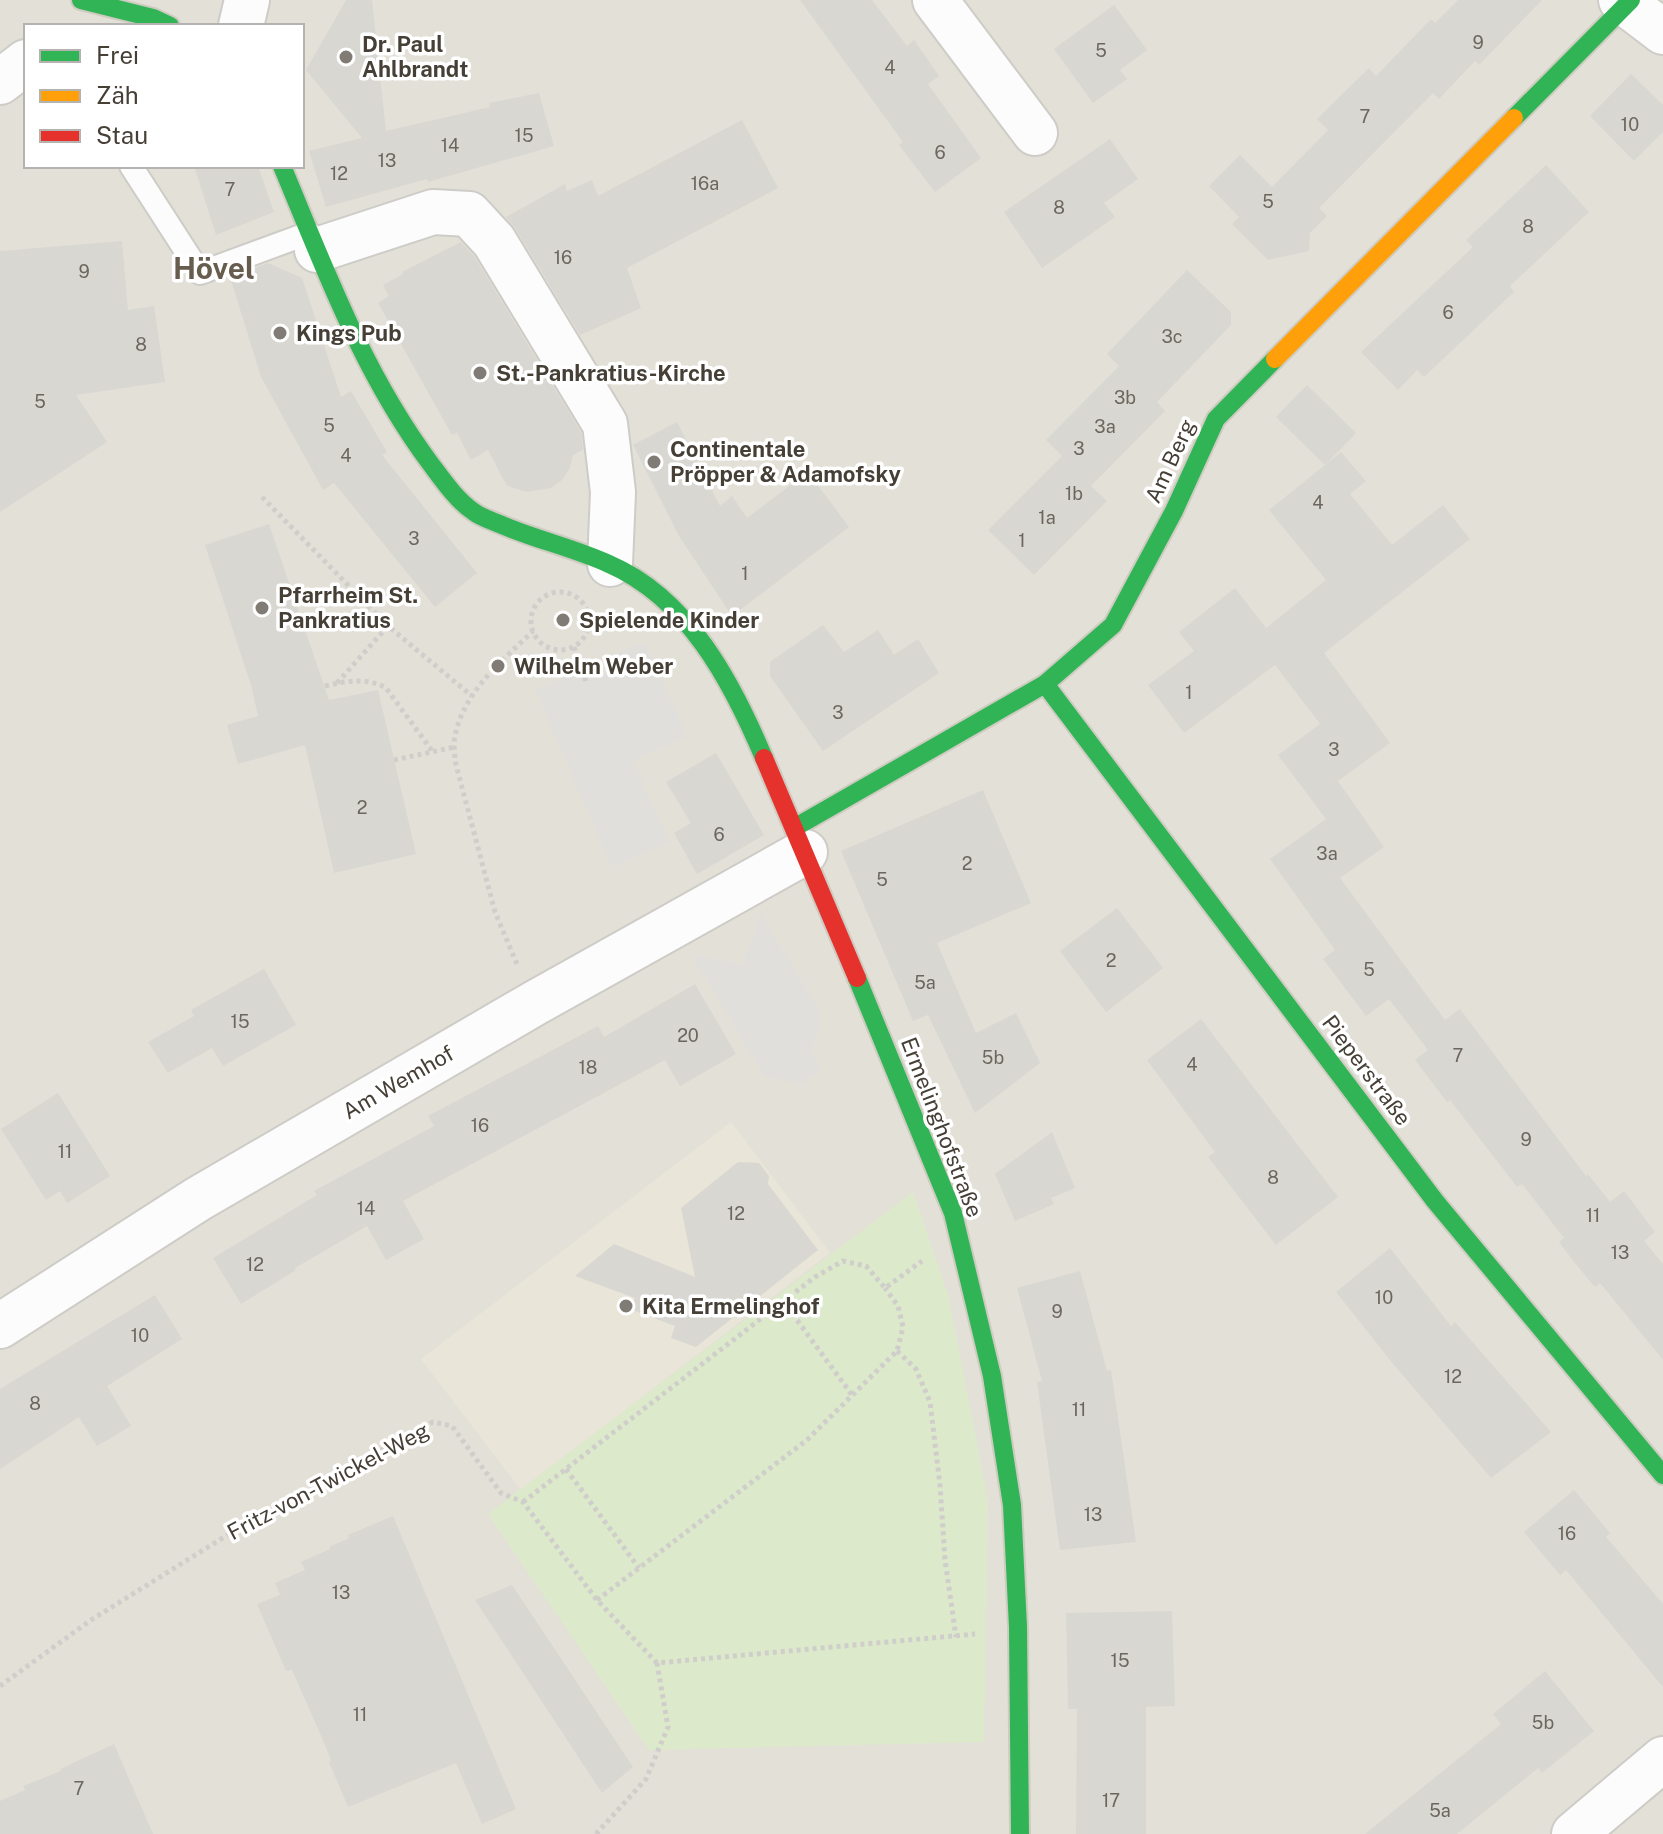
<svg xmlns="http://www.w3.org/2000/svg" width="1663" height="1834" viewBox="0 0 1663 1834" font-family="'Public Sans',sans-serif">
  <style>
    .residential { fill: #e3e0d7; fill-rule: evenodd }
    .education { fill: #eae5d9 }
    .green { fill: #dce9cb }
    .parking { fill: #e1dfdb }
    .building { fill: #d9d7d2 }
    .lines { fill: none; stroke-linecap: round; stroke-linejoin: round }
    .lane-casing { stroke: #cdccc7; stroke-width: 26 }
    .street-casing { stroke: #cdccc7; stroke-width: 48 }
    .fast-casing { stroke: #cecbc1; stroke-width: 22 }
    .slow-casing { stroke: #cecbc1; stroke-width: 22 }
    .jam-casing { stroke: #cecbc1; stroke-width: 22 }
    .path { stroke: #d0cecb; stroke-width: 5; stroke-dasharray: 4 4; stroke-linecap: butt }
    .lane { stroke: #fdfcfc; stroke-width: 22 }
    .street { stroke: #fdfcfc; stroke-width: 44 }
    .fast { stroke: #30b455; stroke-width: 18 }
    .slow { stroke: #ff9f0a; stroke-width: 18 }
    .jam { stroke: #e5322d; stroke-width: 18 }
    .poi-dot { fill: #807c75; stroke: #fff; stroke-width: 3 }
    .labels { text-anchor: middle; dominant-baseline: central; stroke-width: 7; stroke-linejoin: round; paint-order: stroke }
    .number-label { font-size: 18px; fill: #6b665e }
    .poi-label { font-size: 22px; font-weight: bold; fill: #453f36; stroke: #fff; text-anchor: start }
    .street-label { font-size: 22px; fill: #453f36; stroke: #fff }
    .district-label { font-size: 30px; font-weight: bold; fill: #675d4e; stroke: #fff }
  </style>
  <rect width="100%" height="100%" fill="#efeeea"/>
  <path class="residential" d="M0,0H1663V1834H0ZM26,26H302V166H26Z"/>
  <path class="education" d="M731,1122L830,1253L521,1490L421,1359Z"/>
  <path class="green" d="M913,1192L949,1298L988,1501L984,1742L649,1750L488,1514Z"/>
  <g class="parking">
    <path d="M644,642L687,737L633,761L669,843L612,867L535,690Z"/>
    <path d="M761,914L822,1015L812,1052L822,1071L800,1084L765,1077L692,955L743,964Z"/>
  </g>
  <g class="building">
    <path d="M346,0H372L386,131L490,107L489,103L539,93L554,146L428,182L427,179L326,207L309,151L362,138L306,70Z"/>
    <path d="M800,0H872L907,46L914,40L939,76L928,84L981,158L935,192L899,145L903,142Z"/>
    <path d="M1458,0H1542L1479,65L1475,61L1439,99L1433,93L1319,208L1327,216L1310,233L1309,251L1268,260L1232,224L1239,217L1209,186L1240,155L1272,187L1328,130L1317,119L1369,68L1376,76L1431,19L1435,23Z"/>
    <path d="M1114,5L1147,50L1120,70L1127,79L1093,103L1054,49Z"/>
    <path d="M1631,74L1663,105V132L1634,161L1590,116Z"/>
    <path d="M742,120L778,188L627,268L641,308L580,335L515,228L506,217L565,184L567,191L592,180L598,196Z"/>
    <path d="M1110,139L1138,179L1104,203L1115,217L1042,268L1004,212Z"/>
    <path d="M1546,165L1589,212L1510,286L1514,292L1424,377L1417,370L1398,390L1361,352L1473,247L1466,240Z"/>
    <path d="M194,166H258L274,212L216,235Z"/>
    <path d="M122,241L128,310L154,306L165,382L76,395L107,442L0,512V251Z"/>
    <path d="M461,242L474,256L581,432L583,450L573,455L570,468L562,480L551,488L526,492L507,486L488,450L471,460L457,433L452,435L378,303L389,296L383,285L403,274L402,272Z"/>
    <path d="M268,263L302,278L341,397L351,391L387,452L382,455L477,573L435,607L334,483L323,490L261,377L230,277Z"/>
    <path d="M1187,270L1231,312V325L1157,402L1165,411L1091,486L1107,501L1034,575L988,530L1062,456L1046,440L1119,366L1107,354Z"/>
    <path d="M1307,385L1356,433L1325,465L1276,417Z"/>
    <path d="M677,422L720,506L732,496L747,518L808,472L849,527L732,616L679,536L633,445Z"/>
    <path d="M1341,452L1366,481L1350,494L1392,545L1443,505L1470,539L1324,653L1390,743L1338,781L1384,847L1340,878L1445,1020L1460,1009L1586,1176L1588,1174L1610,1202L1624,1191L1655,1232L1644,1241L1663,1264V1360L1600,1283L1595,1287L1574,1262L1559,1242L1564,1238L1522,1184L1517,1187L1450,1100L1447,1102L1415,1060L1428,1050L1389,999L1366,1016L1323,959L1335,950L1270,859L1326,819L1278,755L1320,724L1275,665L1184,733L1148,685L1194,651L1179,632L1235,588L1266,628L1326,580L1269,510Z"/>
    <path d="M269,524L329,700L378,690L416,854L334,873L305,745L238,764L227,725L258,716L251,685L205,545Z"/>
    <path d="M823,625L844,652L878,630L894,655L918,639L939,673L823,751L770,676V662Z"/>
    <path d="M716,753L764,835L697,874L674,833L691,823L666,782Z"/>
    <path d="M983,790L1031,903L937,943L976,1033L1016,1013L1040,1063L975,1113L928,1015L913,1021L841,851Z"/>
    <path d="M1117,908L1163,968L1106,1012L1060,951Z"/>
    <path d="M264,969L296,1025L223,1066L212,1048L168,1073L148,1042L194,1016L191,1010Z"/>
    <path d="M695,984L736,1054L680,1086L665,1060L403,1201L424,1239L386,1260L367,1226L295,1268L296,1270L241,1304L213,1258L317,1195L314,1191L434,1126L428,1116L598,1026L604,1037Z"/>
    <path d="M1201,1019L1338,1197L1276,1245L1208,1157L1215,1152L1147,1060Z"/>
    <path d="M58,1093L110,1176L67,1203L60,1191L46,1200L1,1129Z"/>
    <path d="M1052,1132L1075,1188L1051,1198L1054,1204L1015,1221L995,1174Z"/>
    <path d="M738,1162L759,1163L769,1176L768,1184L818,1250L696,1347L671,1338L675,1326L630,1309L635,1298L575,1276L614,1244L695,1277L681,1208Z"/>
    <path d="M1390,1248L1451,1326L1455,1322L1551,1432L1491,1478L1394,1365L1336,1292Z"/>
    <path d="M1080,1271L1107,1371L1111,1370L1136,1542L1060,1550L1037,1382L1042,1381L1017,1288Z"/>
    <path d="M155,1295L182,1339L107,1386L131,1426L97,1446L79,1417L0,1469V1389Z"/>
    <path d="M1574,1490L1610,1533L1606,1537L1663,1604V1687L1566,1570L1560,1575L1524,1532Z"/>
    <path d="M393,1516L516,1809L482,1824L456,1763L348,1807L329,1762L331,1761L326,1747L292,1670L286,1671L257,1604L280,1595L275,1583L305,1570L301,1562L330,1549L329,1547L349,1538L348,1535Z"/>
    <path d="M512,1585L633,1767L602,1793L475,1600Z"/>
    <path d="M1172,1611L1175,1706L1146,1707V1834H1076L1077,1709H1068L1066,1613Z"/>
    <path d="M1545,1671L1594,1731L1542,1773L1538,1768L1457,1834H1365L1501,1724L1493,1714Z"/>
    <path d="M114,1744L153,1834H0V1801L25,1790L23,1786L61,1771L60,1769Z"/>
  </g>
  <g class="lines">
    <defs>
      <path id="lane" d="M131,166L200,273L309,233"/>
      <g id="street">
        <path d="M935,0L1035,133"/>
        <path d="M1621,0L1663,32"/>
        <path d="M241,26L247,0"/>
        <path d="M0,82L26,62"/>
        <path d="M317,250L433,212L469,214L494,241L605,424L613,492L610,564"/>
        <path d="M0,1326L198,1199L535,1003L805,852"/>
        <path d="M1574,1834L1663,1759"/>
      </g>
      <g id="fast">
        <path d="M81,0L153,18L170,26"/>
        <path d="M1514,118L1631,0"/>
        <path d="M282,166C325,269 363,373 430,463C442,479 457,501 474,512C482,518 493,521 502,525C537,540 574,548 609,564C688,598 732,682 764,758"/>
        <path d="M1045,684L1435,1201L1663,1475"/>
        <path d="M794,828L1045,684L1113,625L1174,511L1216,419L1275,359"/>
        <path d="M857,978L953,1213L992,1376L1012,1505L1018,1627L1020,1834"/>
      </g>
      <path id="slow" d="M1275,359L1514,118"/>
      <path id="jam" d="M764,758L857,978"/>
    </defs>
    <use href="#lane" class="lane-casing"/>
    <use href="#street" class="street-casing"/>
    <use href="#fast" class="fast-casing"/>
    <use href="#slow" class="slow-casing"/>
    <use href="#jam" class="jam-casing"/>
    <g class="path">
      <path d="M262,497L388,626L472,696"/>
      <circle cx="560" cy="621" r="29"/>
      <path d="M574,647L586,682"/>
      <path d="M337,683L388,626"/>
      <path d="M325,686C346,681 367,677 386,688L433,752"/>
      <path d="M394,760L455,747"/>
      <path d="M517,964L495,912L455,761C455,753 453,743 455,736C464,691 502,661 533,631"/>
      <path d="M783,1301L852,1395"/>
      <path d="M897,1351L916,1369L930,1402L940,1485L945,1560L956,1637"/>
      <path d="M566,1469L639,1568"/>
      <path d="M523,1502L815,1277L843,1261L866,1266L885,1288L922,1261"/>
      <path d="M597,1600L807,1440L897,1351L903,1327L898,1306L885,1288"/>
      <path d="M0,1686L91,1620L237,1529L433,1422L452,1426L501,1493L523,1502L597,1600L657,1663L975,1634"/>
      <path d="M596,1834L646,1779L668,1727L657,1663"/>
    </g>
    <use href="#lane" class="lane"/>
    <use href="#street" class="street"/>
    <use href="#fast" class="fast"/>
    <use href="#slow" class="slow"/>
    <use href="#jam" class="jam"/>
  </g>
  <g class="poi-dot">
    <circle cx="346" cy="57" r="8"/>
    <circle cx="280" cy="333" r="8"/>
    <circle cx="480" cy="373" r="8"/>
    <circle cx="654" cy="462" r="8"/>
    <circle cx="262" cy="608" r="8"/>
    <circle cx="563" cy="620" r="8"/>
    <circle cx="498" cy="666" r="8"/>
    <circle cx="626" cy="1306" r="8"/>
  </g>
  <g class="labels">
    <g class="number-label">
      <text x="1478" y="42">9</text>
      <text x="1101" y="50">5</text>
      <text x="890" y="67">4</text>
      <text x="1365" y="116">7</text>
      <text x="1630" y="124">10</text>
      <text x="524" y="135">15</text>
      <text x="450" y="145">14</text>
      <text x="940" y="152">6</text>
      <text x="387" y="160">13</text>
      <text x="339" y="173">12</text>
      <text x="705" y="183">16a</text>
      <text x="230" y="189">7</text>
      <text x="1268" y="201">5</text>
      <text x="1059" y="207">8</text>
      <text x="1528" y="226">8</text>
      <text x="563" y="257">16</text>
      <text x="84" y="271">9</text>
      <text x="1448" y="312">6</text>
      <text x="1172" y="336">3c</text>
      <text x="141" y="344">8</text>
      <text x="1125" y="397">3b</text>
      <text x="40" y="401">5</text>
      <text x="329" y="425">5</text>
      <text x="1105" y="426">3a</text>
      <text x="1079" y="448">3</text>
      <text x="346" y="455">4</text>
      <text x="1074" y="493">1b</text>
      <text x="1318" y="502">4</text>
      <text x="1047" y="517">1a</text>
      <text x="414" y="538">3</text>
      <text x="1022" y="540">1</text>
      <text x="745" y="573">1</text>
      <text x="1189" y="692">1</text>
      <text x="838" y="712">3</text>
      <text x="1334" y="749">3</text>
      <text x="362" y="807">2</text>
      <text x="719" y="834">6</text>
      <text x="1327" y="853">3a</text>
      <text x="967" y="863">2</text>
      <text x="882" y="879">5</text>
      <text x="1111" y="960">2</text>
      <text x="1369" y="969">5</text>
      <text x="925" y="982">5a</text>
      <text x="240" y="1021">15</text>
      <text x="688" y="1035">20</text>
      <text x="1458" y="1055">7</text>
      <text x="993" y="1057">5b</text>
      <text x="1192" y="1064">4</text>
      <text x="588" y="1067">18</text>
      <text x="480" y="1125">16</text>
      <text x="1526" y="1139">9</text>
      <text x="65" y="1151">11</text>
      <text x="1273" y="1177">8</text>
      <text x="366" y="1208">14</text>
      <text x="736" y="1213">12</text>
      <text x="1593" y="1215">11</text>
      <text x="1620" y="1252">13</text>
      <text x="255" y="1264">12</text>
      <text x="1384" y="1297">10</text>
      <text x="1057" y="1311">9</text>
      <text x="140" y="1335">10</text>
      <text x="1453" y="1376">12</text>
      <text x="35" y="1403">8</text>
      <text x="1079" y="1409">11</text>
      <text x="1093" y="1514">13</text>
      <text x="1567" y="1533">16</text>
      <text x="341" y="1592">13</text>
      <text x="1120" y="1660">15</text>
      <text x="360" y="1714">11</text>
      <text x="1543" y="1722">5b</text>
      <text x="79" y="1788">7</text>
      <text x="1111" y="1800">17</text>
      <text x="1440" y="1810">5a</text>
    </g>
    <g class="poi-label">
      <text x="362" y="44">Dr. Paul<tspan x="362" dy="25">Ahlbrandt</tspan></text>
      <text x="296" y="333">Kings Pub</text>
      <text x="496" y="373">St.-Pankratius-Kirche</text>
      <text x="670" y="449">Continentale<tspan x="670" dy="25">Pröpper &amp; Adamofsky</tspan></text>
      <text x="278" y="595">Pfarrheim St.<tspan x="278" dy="25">Pankratius</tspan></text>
      <text x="579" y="620">Spielende Kinder</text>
      <text x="514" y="666">Wilhelm Weber</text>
      <text x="642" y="1306">Kita Ermelinghof</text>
    </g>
    <g class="street-label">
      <text transform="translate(1170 461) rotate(-65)">Am Berg</text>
      <text transform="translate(1367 1070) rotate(53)">Pieperstraße</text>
      <text transform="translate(398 1082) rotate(-30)">Am Wemhof</text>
      <text transform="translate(942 1127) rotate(69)">Ermelinghofstraße</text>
      <text transform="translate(328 1481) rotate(-28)">Fritz-von-Twickel-Weg</text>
    </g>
    <g class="district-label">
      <text x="214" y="268">Hövel</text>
    </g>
  </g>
  <rect x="24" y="24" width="280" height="144" fill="#ffffff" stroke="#b5b2af" stroke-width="2"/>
  <rect x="40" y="50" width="40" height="12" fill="#30b455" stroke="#b5b2af" stroke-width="2"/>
  <text x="96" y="64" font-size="24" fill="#453f36">Frei</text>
  <rect x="40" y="90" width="40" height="12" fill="#ff9f0a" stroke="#b5b2af" stroke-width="2"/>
  <text x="96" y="104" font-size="24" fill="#453f36">Zäh</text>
  <rect x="40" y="130" width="40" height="12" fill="#e5322d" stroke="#b5b2af" stroke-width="2"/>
  <text x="96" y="144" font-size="24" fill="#453f36">Stau</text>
</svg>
